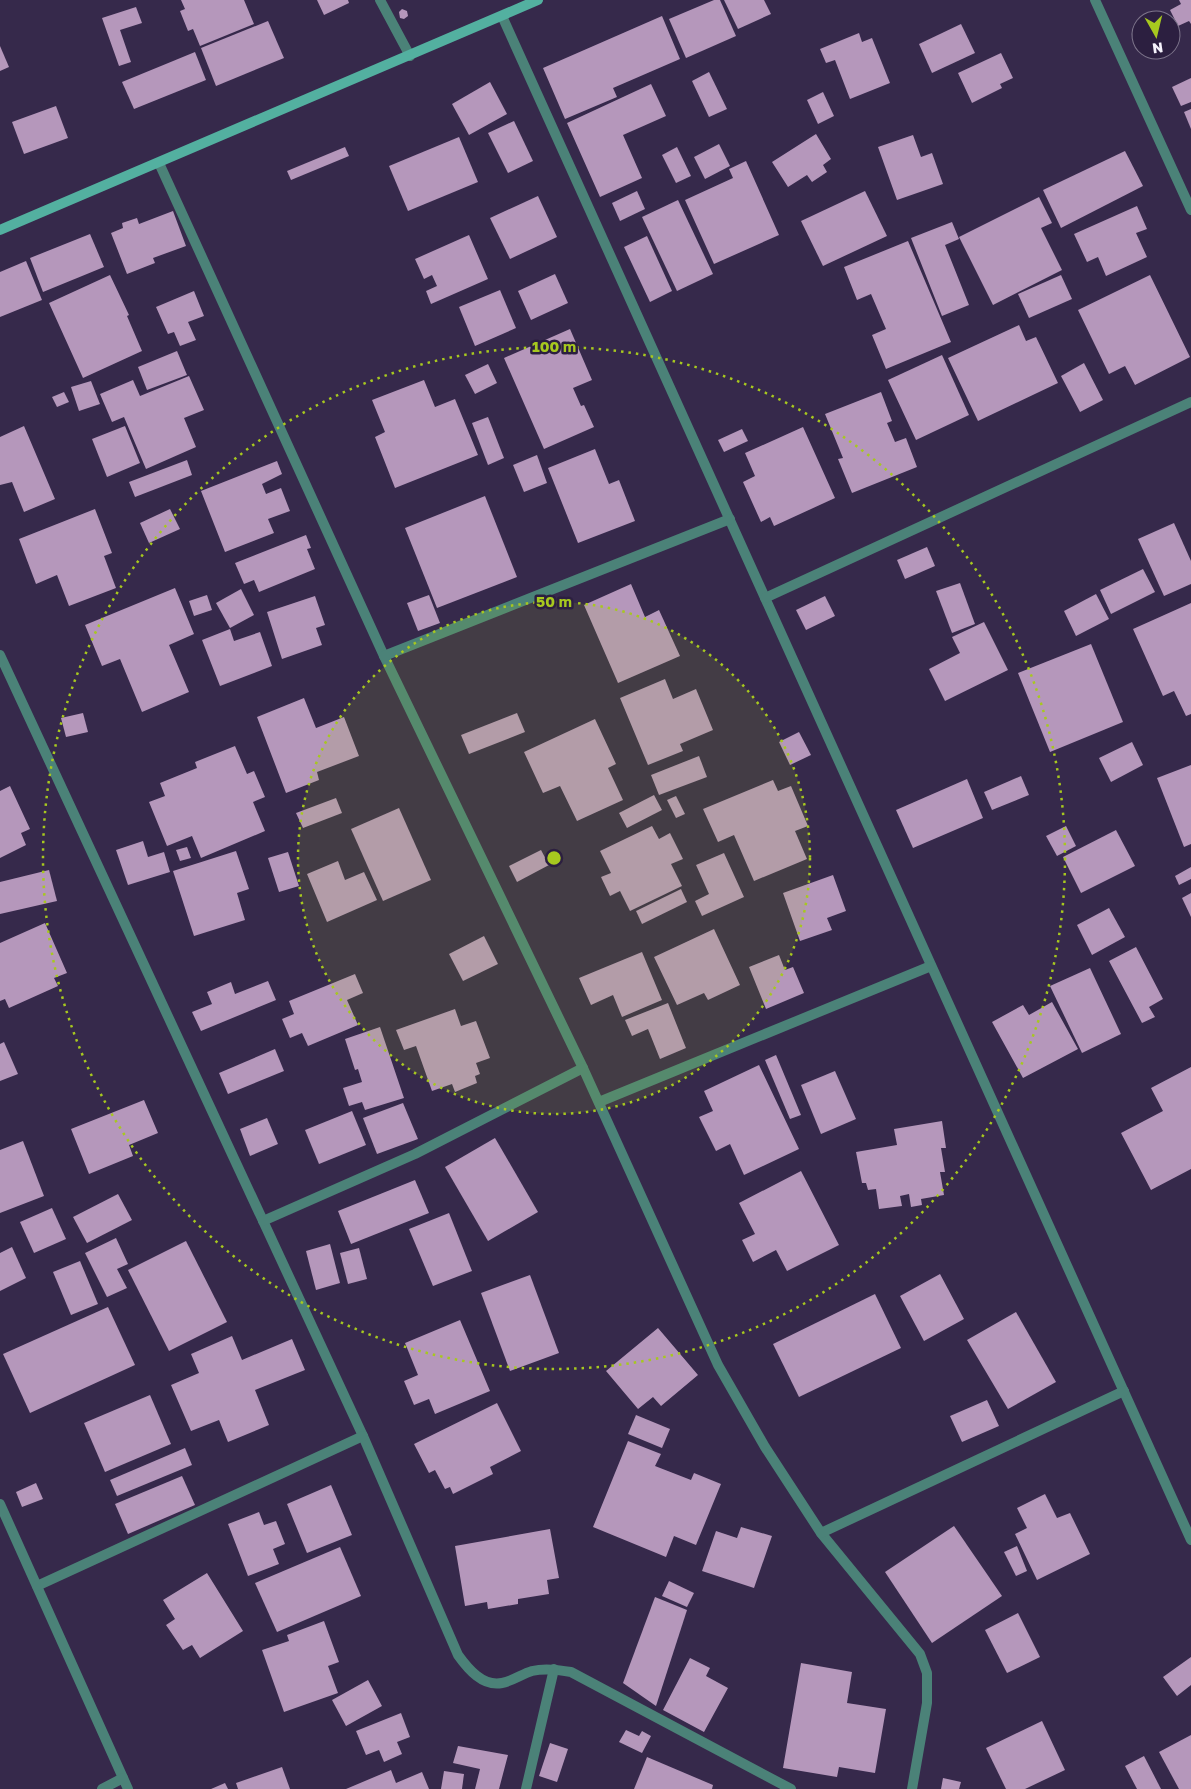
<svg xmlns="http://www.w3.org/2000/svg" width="1191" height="1789" viewBox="0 0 1191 1789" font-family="'Golos Text',sans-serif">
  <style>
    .building { fill: #b597bb }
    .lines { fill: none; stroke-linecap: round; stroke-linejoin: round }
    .minor { stroke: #4b8278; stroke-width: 10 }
    .secondary { stroke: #53b0a0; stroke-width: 10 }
    .ring { fill: none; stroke: #a7c81f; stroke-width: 2.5; stroke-dasharray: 2.5 5 }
    .centre { fill: #a7c81f; stroke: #2c1f40; stroke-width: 2.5 }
    .ring-label { font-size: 15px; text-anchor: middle; font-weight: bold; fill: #a7c81f; stroke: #2c1f40; stroke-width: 5; stroke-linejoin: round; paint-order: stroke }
  </style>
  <rect width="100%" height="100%" fill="#36294b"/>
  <g class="building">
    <path d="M181,0H244L254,24L200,46L193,29L188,31L180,11L185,9Z"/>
    <path d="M317,0H348L349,3L324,15Z"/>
    <path d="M714,0H720L736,36L686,58L669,19Z"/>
    <path d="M724,0H764L771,14L738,29Z"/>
    <path d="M1179,0H1191V24L1189,21L1178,26L1170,10L1181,4Z"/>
    <path d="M136,7L142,23L120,30L131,62L119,66L102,18Z"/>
    <path d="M402,9L407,11L408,16L404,19L400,18L399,12Z"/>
    <path d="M662,16L680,59L613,88L617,97L565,119L543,68Z"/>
    <path d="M268,21L284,58L216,86L201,48Z"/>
    <path d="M961,24L975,53L932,73L919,44Z"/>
    <path d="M859,33L862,42L872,38L890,83L850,99L835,60L826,63L820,49Z"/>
    <path d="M0,46L9,67L0,71Z"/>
    <path d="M195,52L206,80L134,109L122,82Z"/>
    <path d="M1001,53L1013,78L1000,84L1002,88L972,103L958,73Z"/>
    <path d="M709,72L727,109L709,117L692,81Z"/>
    <path d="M1191,78V102L1181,106L1172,87Z"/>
    <path d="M490,82L507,114L469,135L452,104Z"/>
    <path d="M651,84L666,116L623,135L642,178L600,197L567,123Z"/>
    <path d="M823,92L834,116L818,124L807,100Z"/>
    <path d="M56,106L68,138L24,154L12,122Z"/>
    <path d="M1191,109V129L1184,112Z"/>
    <path d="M514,121L533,161L508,173L488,133Z"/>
    <path d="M816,134L831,159L823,165L827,172L812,182L807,175L788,187L772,162Z"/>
    <path d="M913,135L921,157L932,153L943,184L897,200L878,147Z"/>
    <path d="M459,137L478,182L408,211L389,166Z"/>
    <path d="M719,144L730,166L705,179L694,157Z"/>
    <path d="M345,147L349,156L291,180L287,171Z"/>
    <path d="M677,147L691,176L676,183L662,155Z"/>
    <path d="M1125,151L1143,186L1061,228L1043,190Z"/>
    <path d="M746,161L779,235L714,264L685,200L733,178L729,169Z"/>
    <path d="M637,191L645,209L620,221L612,203Z"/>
    <path d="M865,191L887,236L823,266L801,221Z"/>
    <path d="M538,196L557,237L510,259L490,218Z"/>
    <path d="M1039,197L1052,223L1041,228L1062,270L993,305L959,237Z"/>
    <path d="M678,200L713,274L677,291L642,217Z"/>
    <path d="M1137,206L1147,229L1136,233L1147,257L1106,276L1098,257L1087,262L1074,234Z"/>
    <path d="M173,211L186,246L153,258L155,263L127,274L111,233L123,228L122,223L137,218L139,224Z"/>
    <path d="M952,222L959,239L945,245L969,305L942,316L911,238Z"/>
    <path d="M90,234L104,267L43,292L30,258Z"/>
    <path d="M469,235L488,279L431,304L426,291L437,286L432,275L424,279L415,259Z"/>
    <path d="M647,236L672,291L650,302L624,247Z"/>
    <path d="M908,241L951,342L886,369L872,335L886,329L871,294L857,300L844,267Z"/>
    <path d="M26,261L42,300L0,317V272Z"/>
    <path d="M555,274L568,303L531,320L518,291Z"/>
    <path d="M110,275L129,315L127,316L142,351L83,378L49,303Z"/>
    <path d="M1061,275L1072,299L1029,318L1018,294Z"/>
    <path d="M1150,275L1190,357L1135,385L1125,366L1109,374L1078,310Z"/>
    <path d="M500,290L516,328L475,346L459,307Z"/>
    <path d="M194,291L204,316L188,322L196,340L180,346L174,332L168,334L156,307Z"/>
    <path d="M1019,325L1026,341L1036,337L1058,383L978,421L948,358Z"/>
    <path d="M570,329L592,380L573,388L581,406L584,405L594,427L544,449L504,358Z"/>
    <path d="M177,351L187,375L147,390L138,367Z"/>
    <path d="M942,355L969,415L916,440L888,380Z"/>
    <path d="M1084,363L1103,400L1080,412L1061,376Z"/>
    <path d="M488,364L497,383L475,394L465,375Z"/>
    <path d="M189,376L204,410L184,418L196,447L146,469L124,417L112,422L100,394L133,380L140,396Z"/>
    <path d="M424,380L435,407L455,399L478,455L395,488L375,437L385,432L372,400Z"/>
    <path d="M91,381L100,404L79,411L71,387Z"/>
    <path d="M64,392L69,402L57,407L52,397Z"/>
    <path d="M881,392L892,421L887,423L895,442L906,438L917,467L852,493L838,459L843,458L825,414Z"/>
    <path d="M488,417L504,458L488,465L472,423Z"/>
    <path d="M24,426L55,499L24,512L12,482L0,485V437Z"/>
    <path d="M125,426L140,463L107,477L92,439Z"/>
    <path d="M803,427L835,498L774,526L770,517L761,522L743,482L755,476L745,453Z"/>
    <path d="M742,429L748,441L724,452L718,440Z"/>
    <path d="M595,449L609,484L619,480L635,521L578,543L548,468Z"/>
    <path d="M537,455L547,483L524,492L513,465Z"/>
    <path d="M187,460L192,475L135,497L129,482Z"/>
    <path d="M277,461L282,474L262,484L266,494L281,488L290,511L268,519L274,533L225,552L201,491Z"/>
    <path d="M485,496L517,577L437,608L405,528Z"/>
    <path d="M95,509L112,553L104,556L116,588L69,606L57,575L36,584L19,539Z"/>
    <path d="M170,509L180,529L149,543L140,523Z"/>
    <path d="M1174,523L1191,561V584L1164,596L1138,539Z"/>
    <path d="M306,535L311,548L307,549L315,569L259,592L254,580L244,584L235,563Z"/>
    <path d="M927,547L935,566L905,579L897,560Z"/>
    <path d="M1143,569L1155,592L1111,614L1100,590Z"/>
    <path d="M960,583L975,624L952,633L936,591Z"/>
    <path d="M631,584L645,617L659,610L680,656L618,683L584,605Z"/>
    <path d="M175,588L194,634L169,645L189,692L142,712L120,659L102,666L85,625Z"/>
    <path d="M241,589L254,615L230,628L216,603Z"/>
    <path d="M1096,594L1109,619L1076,636L1064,611Z"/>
    <path d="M207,595L212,610L194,616L189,601Z"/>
    <path d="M429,595L440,623L418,631L407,603Z"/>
    <path d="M315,596L325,625L316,628L322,645L282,659L267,612Z"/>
    <path d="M825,596L835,616L806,630L796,610Z"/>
    <path d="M1191,603V714L1186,716L1174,691L1163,696L1133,629Z"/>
    <path d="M984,622L1008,670L945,701L929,669L960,653L952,637Z"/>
    <path d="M230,629L234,641L260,632L272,666L220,686L202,640Z"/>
    <path d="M1091,644L1123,722L1050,752L1018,673Z"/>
    <path d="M665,679L673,699L696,689L713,730L680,744L683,751L648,765L620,698Z"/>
    <path d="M304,698L316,728L344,717L359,756L317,772L319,780L286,793L257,717Z"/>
    <path d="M83,713L88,732L66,737L61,718Z"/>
    <path d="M517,713L525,732L469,754L461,735Z"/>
    <path d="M595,719L616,764L608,768L623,800L577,821L560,786L543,793L524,752Z"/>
    <path d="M799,732L811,755L790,765L779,742Z"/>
    <path d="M1132,742L1143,765L1111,782L1099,758Z"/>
    <path d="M235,746L247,774L254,771L265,797L253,802L265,831L201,858L192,836L167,846L149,802L165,796L160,783L197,768L195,762Z"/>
    <path d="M699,756L707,777L659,795L651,775Z"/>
    <path d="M1191,765V844L1184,847L1157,778Z"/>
    <path d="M1021,776L1029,795L992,810L984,792Z"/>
    <path d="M967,779L983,818L913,848L896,810Z"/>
    <path d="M773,780L778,791L791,786L808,826L795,831L807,859L754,881L734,835L718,842L703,809Z"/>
    <path d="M10,786L30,829L21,833L26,845L0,858V791Z"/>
    <path d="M654,795L662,810L627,828L619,813Z"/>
    <path d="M676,796L685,814L676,818L667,800Z"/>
    <path d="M336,798L342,813L303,828L296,813Z"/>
    <path d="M399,808L431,880L383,901L351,829Z"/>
    <path d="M652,826L659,839L670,833L683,859L671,864L682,886L630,911L620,891L610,896L601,877L611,873L600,851Z"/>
    <path d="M1066,826L1076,846L1057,856L1046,836Z"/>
    <path d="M1116,830L1135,866L1081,893L1063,857Z"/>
    <path d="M143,841L148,857L164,852L170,872L128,885L116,850Z"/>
    <path d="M187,847L191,858L180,861L176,850Z"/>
    <path d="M541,850L549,865L517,882L509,866Z"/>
    <path d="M236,851L249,889L237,893L245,920L194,936L173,871Z"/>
    <path d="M288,852L299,886L279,892L268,858Z"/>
    <path d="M724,853L744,897L702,916L695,901L709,894L696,865Z"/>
    <path d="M338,861L345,880L364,872L377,900L327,922L307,874Z"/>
    <path d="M1191,867V879L1179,885L1175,876Z"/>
    <path d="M49,870L57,901L0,914V882Z"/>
    <path d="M833,875L846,911L827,918L832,930L800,941L783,893Z"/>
    <path d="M681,889L687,902L642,924L636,911Z"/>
    <path d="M1191,893V917L1182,898Z"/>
    <path d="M1109,908L1125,937L1092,955L1077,925Z"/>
    <path d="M45,923L67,973L54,978L58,986L9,1008L5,999L0,1001V943Z"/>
    <path d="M714,929L740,985L708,1000L704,993L677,1005L654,957Z"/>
    <path d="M484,936L498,964L463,981L449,954Z"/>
    <path d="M1136,947L1163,999L1149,1007L1155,1017L1142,1023L1109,961Z"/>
    <path d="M642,952L662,1000L622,1017L613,995L591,1005L579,978Z"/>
    <path d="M779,955L785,970L793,967L804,993L766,1009L749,967Z"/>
    <path d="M1090,968L1121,1034L1082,1053L1050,986Z"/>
    <path d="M355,974L363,993L347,1000L358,1025L308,1046L302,1033L290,1038L282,1019L294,1014L289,1001Z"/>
    <path d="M268,981L276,1000L201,1031L192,1012L212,1004L207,992L231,982L235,994Z"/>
    <path d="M1052,1002L1078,1049L1023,1078L992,1022L1023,1005L1029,1015Z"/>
    <path d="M668,1003L686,1048L660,1059L648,1029L632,1036L625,1020Z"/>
    <path d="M455,1009L461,1026L476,1021L490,1058L476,1063L480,1074L475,1076L477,1083L455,1092L452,1084L432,1091L416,1046L404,1050L396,1030Z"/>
    <path d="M380,1027L404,1098L365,1110L362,1102L349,1106L343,1088L362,1082L358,1069L355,1070L345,1039Z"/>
    <path d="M4,1042L18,1074L0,1081V1044Z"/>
    <path d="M275,1049L284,1071L228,1094L219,1073Z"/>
    <path d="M776,1055L801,1115L790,1119L765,1060Z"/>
    <path d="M759,1065L799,1149L744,1175L730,1144L716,1151L699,1117L713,1111L704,1091Z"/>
    <path d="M1191,1067V1169L1151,1190L1121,1133L1163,1111L1151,1088Z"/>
    <path d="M835,1071L856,1119L821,1134L801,1085Z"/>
    <path d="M144,1100L158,1133L129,1145L133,1156L89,1174L71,1129Z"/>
    <path d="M403,1103L418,1139L377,1154L363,1118Z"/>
    <path d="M352,1111L366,1145L319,1164L305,1130Z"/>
    <path d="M267,1118L278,1144L250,1156L240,1129Z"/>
    <path d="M942,1121L946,1148H941L945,1172H940L944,1195L921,1199L922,1205L911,1207L909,1194L900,1196L902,1206L879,1209L876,1189L868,1190L866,1183H862L856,1152L897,1145L894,1129Z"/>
    <path d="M495,1138L538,1212L488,1241L445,1167Z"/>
    <path d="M23,1141L44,1196L0,1213V1150Z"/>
    <path d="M801,1171L839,1245L787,1271L776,1250L753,1262L742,1240L755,1234L739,1203Z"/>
    <path d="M415,1180L429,1213L351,1244L338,1211Z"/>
    <path d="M118,1194L132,1220L87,1243L73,1217Z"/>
    <path d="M52,1208L66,1239L34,1253L20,1222Z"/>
    <path d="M449,1213L472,1271L433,1286L409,1229Z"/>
    <path d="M116,1238L128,1264L117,1269L127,1288L107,1297L85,1253Z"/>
    <path d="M186,1241L227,1322L169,1351L128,1270Z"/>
    <path d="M330,1244L340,1283L316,1290L306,1251Z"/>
    <path d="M12,1247L26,1278L0,1291V1253Z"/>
    <path d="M359,1248L367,1279L348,1284L340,1253Z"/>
    <path d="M80,1261L98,1304L71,1315L53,1272Z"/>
    <path d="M940,1274L964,1319L924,1341L900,1296Z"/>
    <path d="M530,1275L559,1353L510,1371L481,1293Z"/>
    <path d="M875,1294L901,1348L799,1397L773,1344Z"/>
    <path d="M108,1307L135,1365L30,1413L3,1354Z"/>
    <path d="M1016,1312L1056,1382L1008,1409L967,1340Z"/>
    <path d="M460,1320L490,1391L435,1414L429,1399L414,1405L404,1381L418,1375L405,1343Z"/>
    <path d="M658,1328L698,1375L661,1406L653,1397L638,1409L606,1371Z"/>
    <path d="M232,1336L242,1360L292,1339L305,1370L255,1390L269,1425L228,1442L219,1420L191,1431L171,1385L199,1373L191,1354Z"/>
    <path d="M150,1395L171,1444L105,1472L84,1423Z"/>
    <path d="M987,1400L999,1426L962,1442L950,1416Z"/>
    <path d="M497,1403L521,1451L490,1467L493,1474L453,1494L450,1487L445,1489L435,1470L429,1473L414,1444Z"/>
    <path d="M636,1415L670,1429L662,1448L628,1434Z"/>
    <path d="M628,1441L661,1454L655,1466L691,1480L694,1473L721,1484L696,1545L674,1536L666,1557L593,1527Z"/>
    <path d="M185,1448L192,1465L117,1496L110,1480Z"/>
    <path d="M182,1476L195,1505L128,1534L115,1504Z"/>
    <path d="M36,1483L43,1499L22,1507L16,1492Z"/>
    <path d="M331,1485L352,1535L307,1553L287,1504Z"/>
    <path d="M1045,1494L1057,1518L1070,1513L1090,1554L1037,1580L1015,1534L1027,1528L1017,1508Z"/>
    <path d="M259,1512L264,1525L276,1521L285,1544L273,1549L279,1564L248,1576L228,1524Z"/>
    <path d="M954,1526L1002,1596L932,1643L885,1572Z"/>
    <path d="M741,1527L772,1536L754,1588L702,1571L716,1531L737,1538Z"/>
    <path d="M550,1529L559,1578L547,1580L549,1594L518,1599V1604L488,1609L487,1602L465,1606L455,1546Z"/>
    <path d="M1017,1546L1027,1571L1016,1576L1004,1552Z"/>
    <path d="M340,1547L361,1596L277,1632L255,1583Z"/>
    <path d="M207,1573L243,1631L200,1658L192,1645L183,1650L166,1625L175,1619L163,1600Z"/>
    <path d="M669,1581L694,1593L687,1607L662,1596Z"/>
    <path d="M655,1597L687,1610L656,1706L623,1683Z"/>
    <path d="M1018,1613L1040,1657L1007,1673L985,1630Z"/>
    <path d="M324,1621L339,1662L328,1666L338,1693L284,1712L262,1650L289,1641L287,1635Z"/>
    <path d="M1191,1657V1685L1177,1696L1163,1677Z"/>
    <path d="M690,1658L710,1668L706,1676L728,1688L704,1732L663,1710Z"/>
    <path d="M801,1663L852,1672L847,1703L886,1709L875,1773L839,1767L837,1777L783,1768Z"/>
    <path d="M368,1680L382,1706L346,1726L332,1700Z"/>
    <path d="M401,1713L410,1737L397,1742L402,1754L384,1762L379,1750L366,1755L356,1731Z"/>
    <path d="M1042,1721L1065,1770L1025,1789H1006L986,1748Z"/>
    <path d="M626,1730L639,1736L642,1731L651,1736L642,1753L619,1742Z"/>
    <path d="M1191,1735V1789H1179L1159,1752Z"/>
    <path d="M550,1743L568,1749L557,1782L539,1776Z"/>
    <path d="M458,1746L508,1755L499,1789H475L480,1769L453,1763Z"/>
    <path d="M1144,1756L1161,1789H1137L1125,1766Z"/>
    <path d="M647,1757L713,1785L712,1789H634Z"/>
    <path d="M282,1767L290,1789H238L236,1783Z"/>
    <path d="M391,1770L396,1783L422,1772L429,1789H346Z"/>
    <path d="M444,1771L464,1774L462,1789H441Z"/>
    <path d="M943,1778L961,1782L959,1789H941Z"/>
    <path d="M225,1783L228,1789H211Z"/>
  </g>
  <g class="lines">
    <g class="minor">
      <path d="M380,0L410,56"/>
      <path d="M1095,0L1191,210"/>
      <path d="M502,16L1191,1540"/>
      <path d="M159,163L384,656L583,1068L718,1365L765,1447L821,1533L920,1654L927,1673V1703L912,1789"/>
      <path d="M765,598L1191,402"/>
      <path d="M0,655L363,1436L458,1655C468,1669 483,1687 502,1683C513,1681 522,1674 532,1671C545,1668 558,1670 571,1672L791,1789"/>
      <path d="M384,656L730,519"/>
      <path d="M599,1102L931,966"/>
      <path d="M263,1221L415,1154L583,1068"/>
      <path d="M0,1504L128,1789"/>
      <path d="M821,1533L1124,1391"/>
      <path d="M37,1586L363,1436"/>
      <path d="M102,1789L123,1778"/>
      <path d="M526,1789L554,1669"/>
    </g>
    <path class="secondary" d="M0,230L538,0"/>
  </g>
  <circle cx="554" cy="858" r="256" fill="#a7c81f" fill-opacity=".12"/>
  <g class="ring">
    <circle cx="554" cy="858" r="256"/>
    <circle cx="554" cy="858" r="511"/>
  </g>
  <circle cx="554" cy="858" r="8" class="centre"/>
  <g class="ring-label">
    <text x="554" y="352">100 m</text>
    <text x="554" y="607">50 m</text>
  </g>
  <g transform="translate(1156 35) rotate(172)"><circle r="24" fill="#2c1f40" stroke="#7d748b"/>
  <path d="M0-4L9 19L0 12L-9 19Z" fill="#a7c81f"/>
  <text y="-8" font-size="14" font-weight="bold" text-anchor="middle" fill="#f6f3fc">N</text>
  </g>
</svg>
